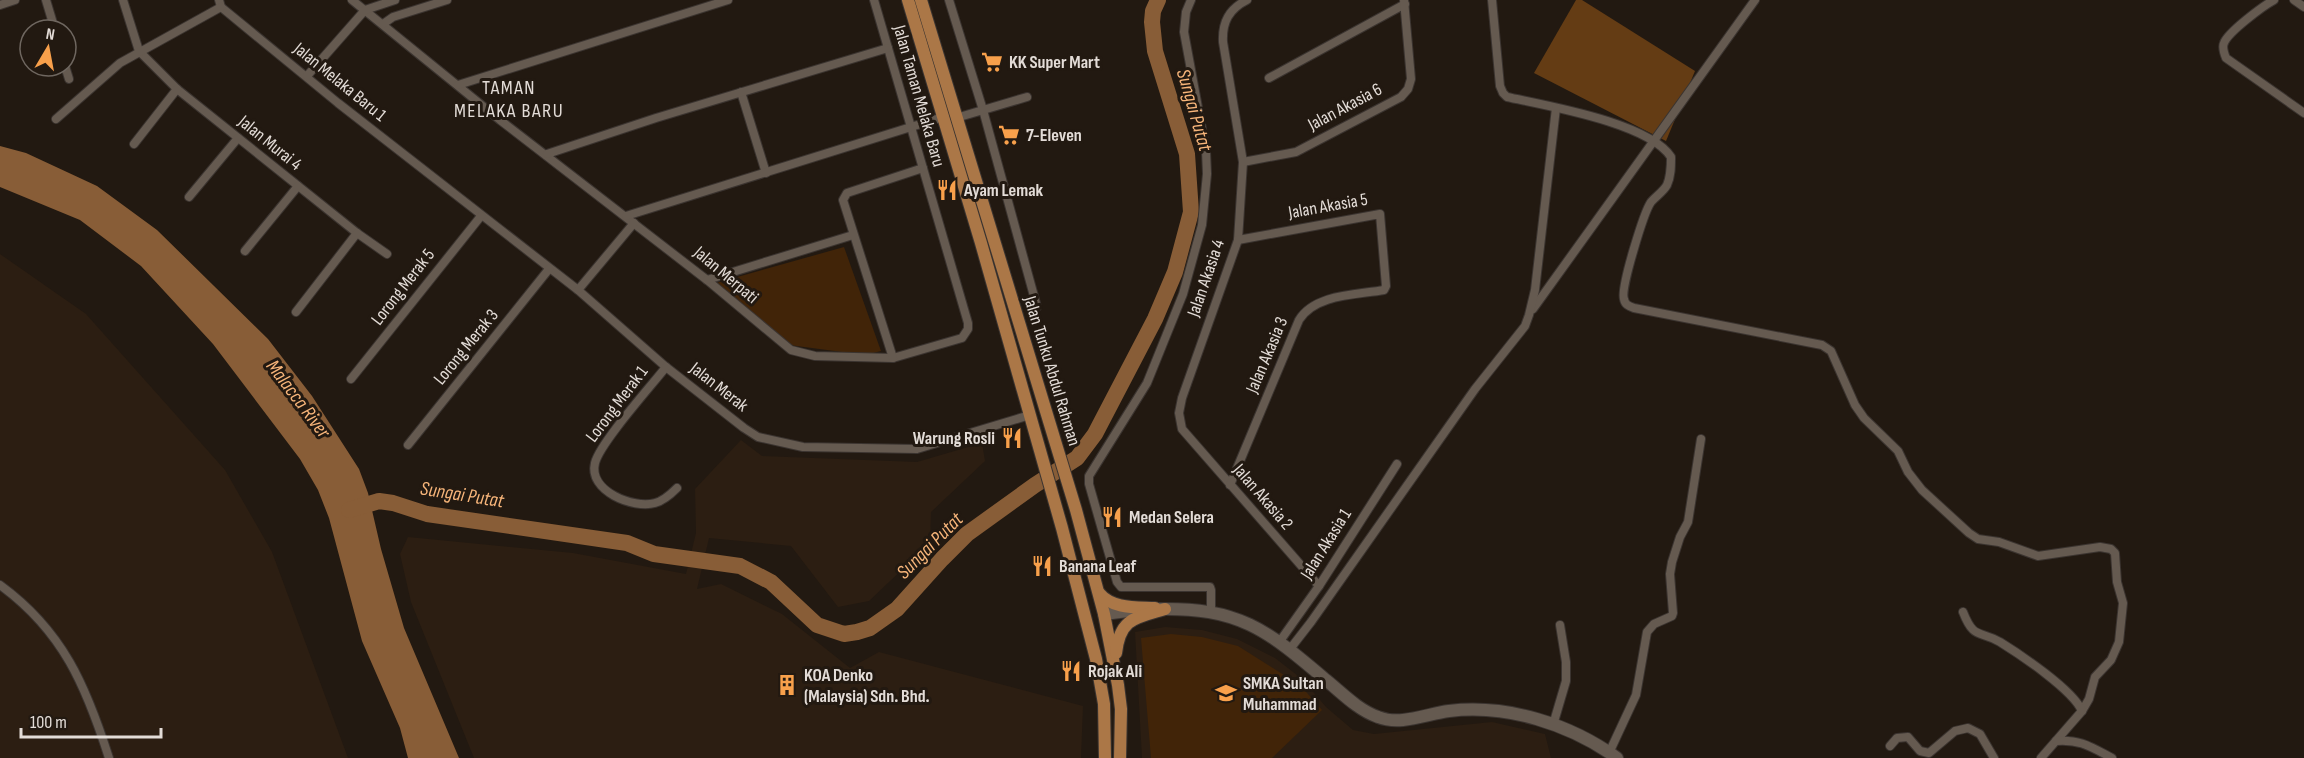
<svg xmlns="http://www.w3.org/2000/svg" width="2304" height="758" viewBox="0 0 2304 758" font-family="'Sofia Sans Condensed',sans-serif">
  <style>
    .built { fill: #2c1e12 }
    .green { fill: #412408 }
    .forest { fill: #643c14 }
    .water { fill: #885d37 }
    .lines { fill: none; stroke-linecap: round; stroke-linejoin: round }
    .river { stroke: #885d37; stroke-width: 16 }
    .street-casing { stroke: #3b3430; stroke-width: 10 }
    .secondary-casing { stroke: #3b3430; stroke-width: 14 }
    .primary-casing { stroke: #3b3430; stroke-width: 14 }
    .street { stroke: #655a50; stroke-width: 8 }
    .secondary { stroke: #655a50; stroke-width: 12 }
    .primary { stroke: #ab7747; stroke-width: 12 }
    .labels { text-anchor: middle; dominant-baseline: central; stroke-width: 6; stroke-linejoin: round; paint-order: stroke }
    .poi-label { font-size: 18px; font-weight: bold; fill: #e3dcd7; stroke: #221911; text-anchor: start }
    .street-label { font-size: 18px; fill: #e3dcd7; stroke: #221911 }
    .neighbourhood-label { font-size: 20px; letter-spacing: 1.5px; fill: #e3dcd7; stroke: #221911 }
    .water-label { font-size: 20px; font-style: italic; fill: #f7b57a; stroke: #221911 }
  </style>
  <rect width="100%" height="100%" fill="#221911"/>
  <g class="built">
    <path d="M0,254L86,314L225,470L272,552L348,758H0Z"/>
    <path d="M741,440L762,456L917,462L982,443L985,461L931,512L930,543L869,601L838,607L791,546L709,538L697,589L721,584L782,614L850,668L879,652L1083,706L1081,758H474L411,602L400,554L408,537L573,553L686,574L696,533L695,489Z"/>
    <path d="M1165,627L1202,630L1237,639L1275,658L1302,679L1326,707L1353,730L1374,734L1492,722L1545,734L1551,758H1142L1135,632Z"/>
  </g>
  <g class="green">
    <path d="M844,247L881,351L865,355L789,345L716,283Z"/>
    <path d="M1171,634L1202,637L1238,646L1300,685L1322,710L1272,758H1151L1141,638Z"/>
  </g>
  <path class="forest" d="M1576,0H1582L1695,71L1666,141L1534,73Z"/>
  <path class="water" d="M0,146L26,153L97,186L157,230L268,339L312,396L359,469L368,493L381,549L404,628L459,758H408L400,728L362,641L329,518L318,490L300,459L213,344L141,266L80,220L0,187Z"/>
  <g class="lines">
    <path class="river" d="M349,510L379,501L393,503L427,514L627,543L654,554L740,566L771,582L817,625L844,634L857,632L870,628L897,609L942,559L967,534L1035,485L1077,458L1095,434L1155,319L1175,272L1191,212L1187,154L1155,51L1152,22L1153,11L1158,0"/>
    <defs>
      <g id="street">
        <path d="M46,0L55,30"/>
        <path d="M123,0L139,51L177,89L357,233L387,254"/>
        <path d="M219,0L221,7L338,103L578,290L666,367L744,428L758,437L803,447L917,449L1030,415"/>
        <path d="M352,0L500,120L707,280L791,350L815,356L893,358L962,338L968,329V323L874,0"/>
        <path d="M949,0L983,110L1037,307"/>
        <path d="M1191,0L1186,12L1184,32L1206,151L1207,174L1202,225L1183,294L1147,383L1089,476V484L1117,582L1121,587H1210L1211,590V612"/>
        <path d="M1247,0C1229,9 1222,22 1223,42L1243,162L1238,240L1182,398L1179,413L1182,429L1319,586"/>
        <path d="M1492,0L1500,86L1503,93L1507,97C1548,106 1649,123 1671,157C1671,167 1671,176 1667,185C1663,192 1656,196 1651,202C1644,212 1620,289 1624,299C1625,305 1629,306 1634,308L1822,345L1831,351L1855,405L1864,418L1898,451L1908,472L1922,490L1969,533L1978,539L1999,542L2038,556L2100,547L2111,549L2115,553L2117,582L2123,603L2119,642L2111,660L2095,677L2089,699L2082,711L2041,758"/>
        <path d="M2274,0C2263,6 2228,32 2224,43C2222,47 2224,53 2226,58L2304,113"/>
        <path d="M2294,0L2304,7"/>
        <path d="M0,5L15,0"/>
        <path d="M383,24L393,17L447,0"/>
        <path d="M65,66L69,79"/>
        <path d="M307,76L365,10L395,0"/>
        <path d="M1269,78L1405,4"/>
        <path d="M458,85L728,0"/>
        <path d="M741,92L766,173"/>
        <path d="M956,118L1027,97"/>
        <path d="M56,119L120,63L221,7"/>
        <path d="M134,144L177,89"/>
        <path d="M547,154L656,118L888,48"/>
        <path d="M1243,162L1296,152L1401,97L1408,89L1411,79L1404,0"/>
        <path d="M189,197L238,138"/>
        <path d="M626,216L943,117"/>
        <path d="M245,251L298,186"/>
        <path d="M707,280L853,235"/>
        <path d="M578,290L634,223"/>
        <path d="M1533,309L1755,0"/>
        <path d="M296,312L357,233"/>
        <path d="M893,358L843,200L847,193L923,168"/>
        <path d="M666,367C651,386 600,443 595,463C588,491 633,509 655,503C663,501 671,494 677,488"/>
        <path d="M351,379L481,216"/>
        <path d="M408,445L549,269"/>
        <path d="M1230,485L1299,320C1315,294 1356,295 1384,290L1386,286L1380,214L1238,240"/>
        <path d="M0,585C63,631 86,686 109,758"/>
        <path d="M1963,612C1974,640 1979,630 2000,642C2021,655 2073,690 2082,711"/>
        <path d="M1280,641L1319,586L1397,464"/>
        <path d="M1290,649L1311,622L1475,389L1525,326L1529,315L1535,290L1556,108"/>
        <path d="M1553,725L1566,681V662L1560,625"/>
        <path d="M2056,741C2080,739 2091,747 2112,758"/>
        <path d="M1890,746L1897,738L1908,737L1920,751L1929,753L1955,731L1968,728L1980,734L1994,758"/>
        <path d="M1609,753L1636,695L1647,632L1654,624L1672,616L1673,613L1670,574L1672,562L1680,537L1688,522L1701,439"/>
      </g>
      <g id="secondary">
        <path d="M1156,609C1239,607 1266,629 1326,680C1342,693 1358,710 1378,717C1401,726 1426,714 1449,711C1507,704 1570,724 1617,758"/>
        <path d="M1104,614L1135,610"/>
      </g>
      <g id="primary">
        <path d="M908,0L981,243L1062,528L1096,659L1104,704L1105,758"/>
        <path d="M921,0L1076,510L1104,614L1118,685L1121,709L1120,758"/>
        <path d="M1099,593C1112,609 1136,607 1155,608"/>
        <path d="M1116,653C1120,618 1135,618 1165,609"/>
      </g>
    </defs>
    <use href="#street" class="street-casing"/>
    <use href="#secondary" class="secondary-casing"/>
    <use href="#primary" class="primary-casing"/>
    <use href="#street" class="street"/>
    <use href="#secondary" class="secondary"/>
    <use href="#primary" class="primary"/>
  </g>
  <defs>
    <symbol id="supermarket-bare" viewBox="-9 -9 18 18"><path d="M-6-5.5h2.5l.6 2H6L4.5 2H-2.5L-4.4-4H-6ZM-1.5 3.2a1.3 1.3 0 1 0 .1 0ZM3 3.2a1.3 1.3 0 1 0 .1 0Z" fill="#f8a04b" stroke="#221911" stroke-width="2.5" paint-order="stroke"/></symbol>
    <symbol id="restaurant-bare" viewBox="-9 -9 18 18"><path d="M-5-6h1v4h1v-4h1v4h1v-4h1v5L-1.5 .5V6h-2V.5L-5-1ZM5-6V6H3V1.5H1.5Q1.5-4 5-6Z" fill="#f8a04b" stroke="#221911" stroke-width="2.5" paint-order="stroke"/></symbol>
    <symbol id="building-bare" viewBox="-9 -9 18 18"><path d="M-4-6H4V6H1V3H-1V6H-4ZM-2.5-4.3h1.7v1.8h-1.7ZM.8-4.3h1.7v1.8H.8ZM-2.5-1h1.7V.8h-1.7ZM.8-1h1.7V.8H.8Z" fill="#f8a04b" stroke="#221911" stroke-width="2.5" paint-order="stroke"/></symbol>
    <symbol id="school-bare" viewBox="-9 -9 18 18"><path d="M0-5L7-2L0 1L-7-2ZM-4 1L0 2.5L4 1V4Q0 6-4 4Z" fill="#f8a04b" stroke="#221911" stroke-width="2.5" paint-order="stroke"/></symbol>
  </defs>
  <g fill-rule="evenodd">
    <use href="#supermarket-bare" x="977" y="47" width="30" height="30"/>
    <use href="#supermarket-bare" x="994" y="120" width="30" height="30"/>
    <use href="#restaurant-bare" x="932" y="175" width="30" height="30"/>
    <use href="#restaurant-bare" x="997" y="423" width="30" height="30"/>
    <use href="#restaurant-bare" x="1097" y="502" width="30" height="30"/>
    <use href="#restaurant-bare" x="1027" y="551" width="30" height="30"/>
    <use href="#restaurant-bare" x="1056" y="656" width="30" height="30"/>
    <use href="#building-bare" x="772" y="670" width="30" height="30"/>
    <use href="#school-bare" x="1211" y="678" width="30" height="30"/>
  </g>
  <g class="labels">
    <g class="poi-label">
      <text x="1009" y="62">KK Super Mart</text>
      <text x="1026" y="135">7-Eleven</text>
      <text x="964" y="190">Ayam Lemak</text>
      <text x="995" y="438" text-anchor="end">Warung Rosli</text>
      <text x="1129" y="517">Medan Selera</text>
      <text x="1059" y="566">Banana Leaf</text>
      <text x="1088" y="671">Rojak Ali</text>
      <text x="804" y="675">KOA Denko<tspan x="804" dy="21">(Malaysia) Sdn. Bhd.</tspan></text>
      <text x="1243" y="683">SMKA Sultan<tspan x="1243" dy="21">Muhammad</tspan></text>
    </g>
    <g class="street-label">
      <text transform="translate(340 82) rotate(39)">Jalan Melaka Baru 1</text>
      <text transform="translate(919 96) rotate(74)">Jalan Taman Melaka Baru</text>
      <text transform="translate(1345 107) rotate(-28)">Jalan Akasia 6</text>
      <text transform="translate(270 143) rotate(39)">Jalan Murai 4</text>
      <text transform="translate(1328 206) rotate(-10)">Jalan Akasia 5</text>
      <text transform="translate(726 275) rotate(40)">Jalan Merpati</text>
      <text transform="translate(1206 278) rotate(-71)">Jalan Akasia 4</text>
      <text transform="translate(403 287) rotate(-52)">Lorong Merak 5</text>
      <text transform="translate(466 347) rotate(-51)">Lorong Merak 3</text>
      <text transform="translate(1267 355) rotate(-67)">Jalan Akasia 3</text>
      <text transform="translate(1052 371) rotate(73)">Jalan Tunku Abdul Rahman</text>
      <text transform="translate(719 387) rotate(38)">Jalan Merak</text>
      <text transform="translate(617 404) rotate(-53)">Lorong Merak 1</text>
      <text transform="translate(1263 497) rotate(49)">Jalan Akasia 2</text>
      <text transform="translate(1326 544) rotate(-58)">Jalan Akasia 1</text>
    </g>
    <g class="neighbourhood-label">
      <text x="509" y="88">TAMAN<tspan x="509" dy="23">MELAKA BARU</tspan></text>
    </g>
    <g class="water-label">
      <text transform="translate(1194 110) rotate(74)">Sungai Putat</text>
      <text transform="translate(298 399) rotate(53)">Malacca River</text>
      <text transform="translate(462 495) rotate(9)">Sungai Putat</text>
      <text transform="translate(930 546) rotate(-45)">Sungai Putat</text>
    </g>
  </g>
  <g transform="translate(48 48) rotate(10)"><circle r="28" fill="#221911" stroke="#6f6760" stroke-width="1.5"/>
  <path d="M0-4.5L10 22L0 15L-10 22Z" fill="#f8a04b"/>
  <text y="-9" font-size="16" font-weight="bold" text-anchor="middle" fill="#e3dcd7">N</text>
  </g>
  <path d="M21 728v9h140v-9" fill="none" stroke="#e3dcd7" stroke-width="3"/>
  <text x="30" y="728" font-size="18" fill="#e3dcd7" stroke="#221911" stroke-width="4.5" paint-order="stroke">100 m</text>
</svg>
